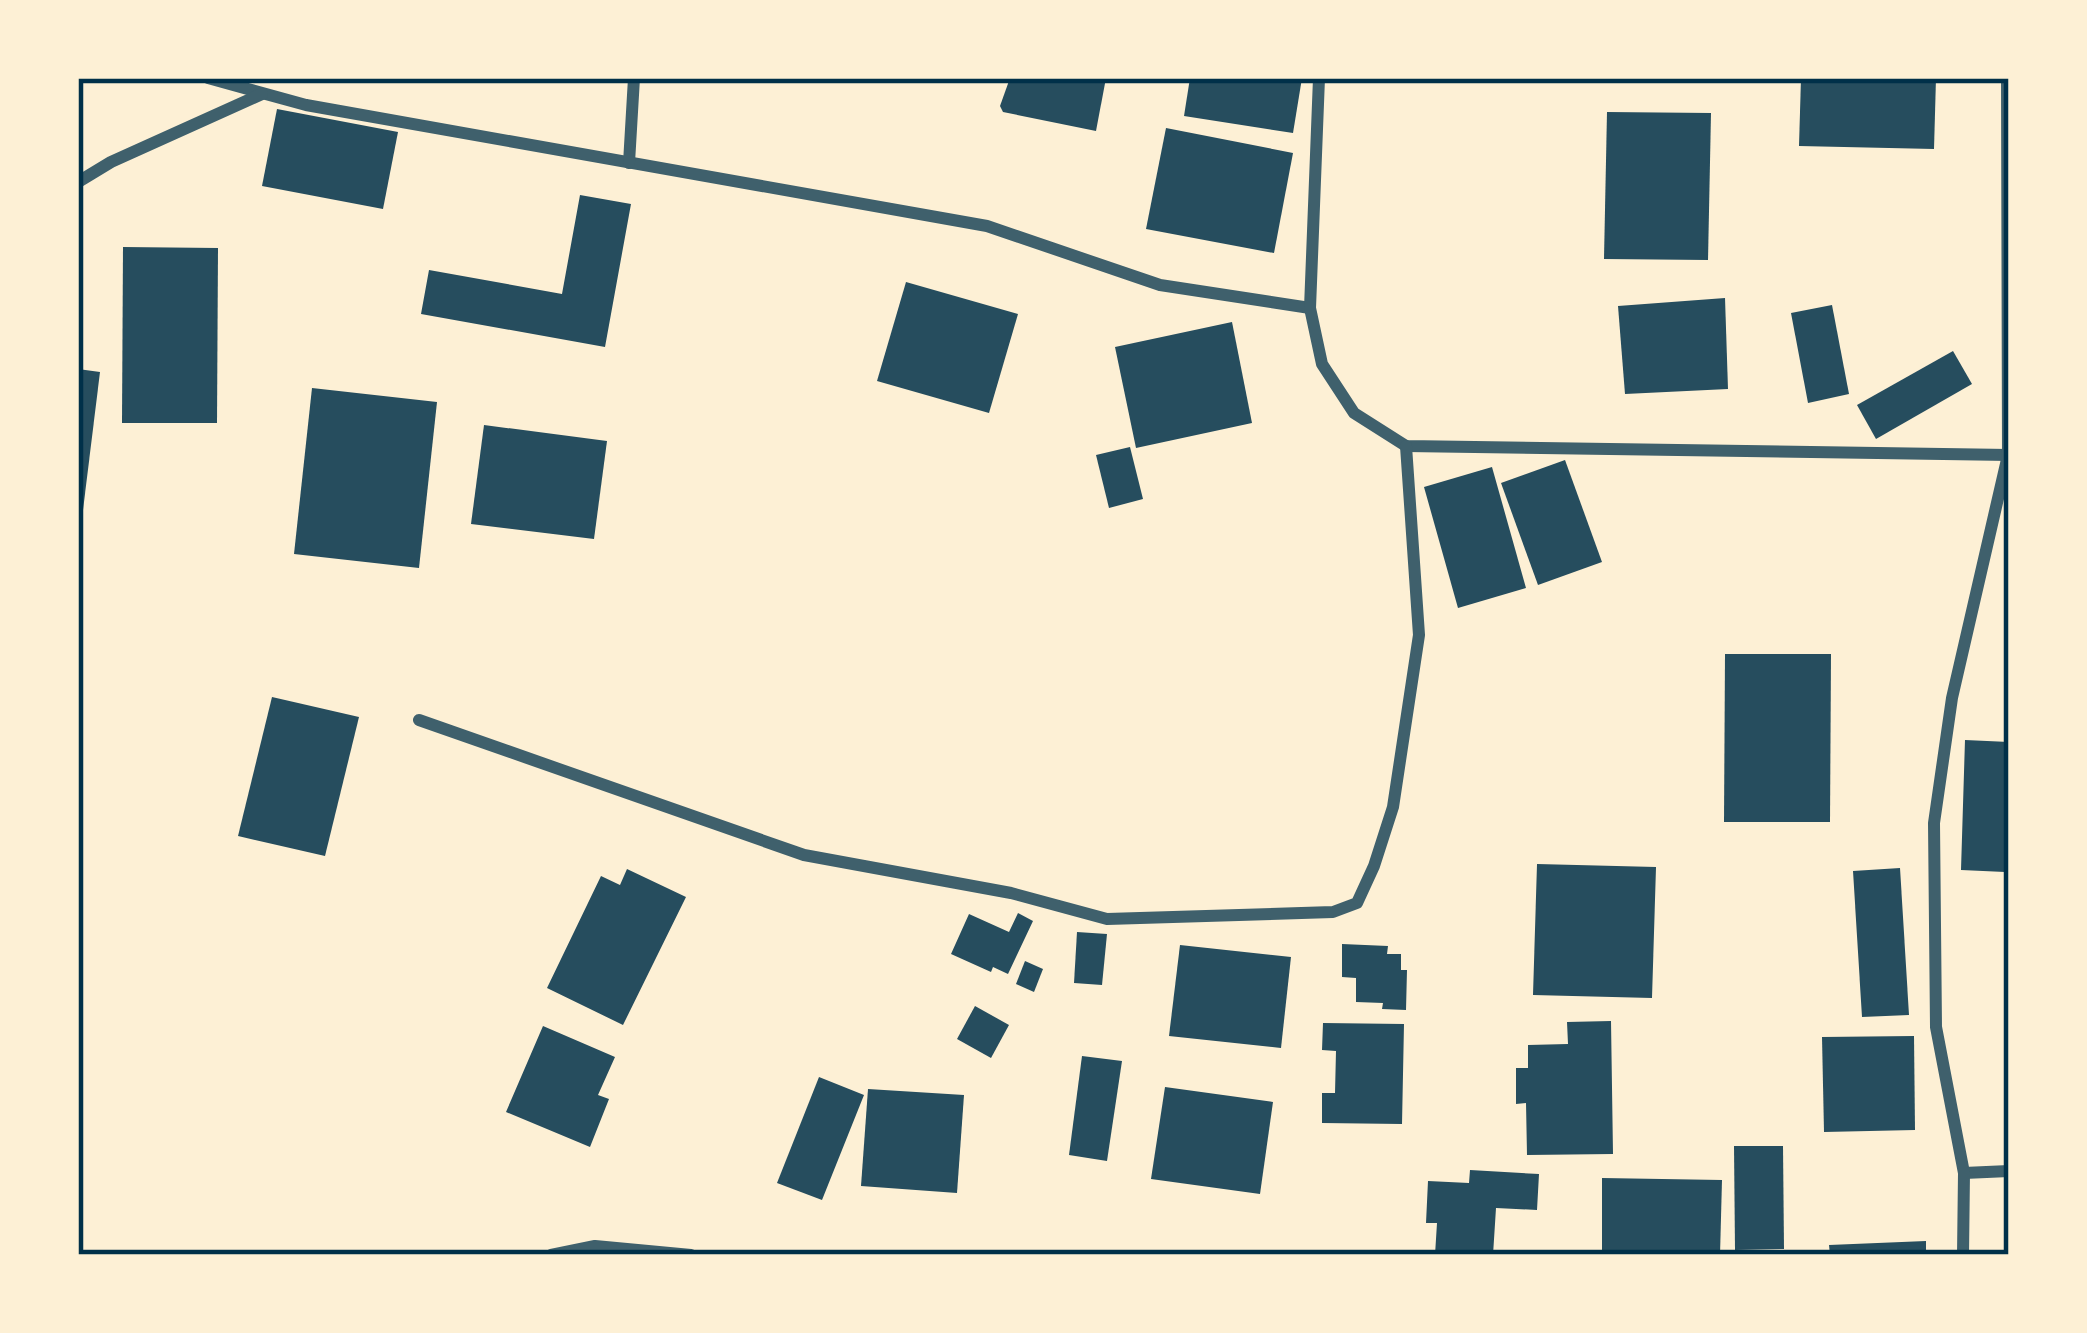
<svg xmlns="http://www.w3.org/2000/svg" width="2087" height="1333" viewBox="0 0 2087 1333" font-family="Jost,sans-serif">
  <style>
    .building { fill: #264d5e }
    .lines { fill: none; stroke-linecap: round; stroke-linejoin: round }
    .minor { stroke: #3f606c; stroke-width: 12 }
    .neatline { fill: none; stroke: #003049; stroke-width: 4.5 }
  </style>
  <rect width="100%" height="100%" fill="#fdf0d5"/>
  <g class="building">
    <path d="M1010,78H1106L1096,131L1003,112L1000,106Z"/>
    <path d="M1190,78H1302L1293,133L1184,116Z"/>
    <path d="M1801,78H1936L1934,149L1799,146Z"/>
    <path d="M277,109L398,132L383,209L262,186Z"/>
    <path d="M1607,112L1711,113L1708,260L1604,259Z"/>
    <path d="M1166,128L1293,153L1274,253L1146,229Z"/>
    <path d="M580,195L631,204L605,347L421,314L429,270L562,294Z"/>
    <path d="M123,247L218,248L217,423H122Z"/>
    <path d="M906,282L1018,314L989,413L877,381Z"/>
    <path d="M1725,298L1728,389L1625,394L1618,306Z"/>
    <path d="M1832,305L1849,394L1808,403L1791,313Z"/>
    <path d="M1232,322L1252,423L1136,448L1115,347Z"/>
    <path d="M1953,351L1972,384L1876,439L1857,405Z"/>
    <path d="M78,369L100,372L83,510H78Z"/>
    <path d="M312,388L437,402L419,568L294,554Z"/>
    <path d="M484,425L607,441L594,539L471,524Z"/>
    <path d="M1130,447L1143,499L1109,508L1096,455Z"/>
    <path d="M1565,460L1602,562L1538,585L1501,483Z"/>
    <path d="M1492,467L1526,588L1458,608L1424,487Z"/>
    <path d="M1725,654H1831L1830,822H1724Z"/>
    <path d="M272,697L359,717L325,856L238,836Z"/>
    <path d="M1965,740L2009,742L2006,854L2009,865H2005V872L1961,870Z"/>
    <path d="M1537,864L1656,867L1652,998L1533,995Z"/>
    <path d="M1900,868L1909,1015L1862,1017L1853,871Z"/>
    <path d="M627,869L686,897L623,1025L547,988L601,876L620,885Z"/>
    <path d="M1018,913L1033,921L1008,974L993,967L991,972L951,954L969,914L1009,932Z"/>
    <path d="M1077,932L1107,934L1102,985L1074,983Z"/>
    <path d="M1342,944L1388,946L1387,954H1401V970H1407L1406,1010L1382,1009L1383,1003L1356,1002V978L1342,977Z"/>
    <path d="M1180,945L1291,957L1281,1048L1169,1036Z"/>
    <path d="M1025,961L1043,969L1034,992L1016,984Z"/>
    <path d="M975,1006L1009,1025L991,1058L957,1039Z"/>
    <path d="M1611,1021L1613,1154L1527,1155L1526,1103L1516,1104V1068H1528V1045L1568,1044L1567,1022Z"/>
    <path d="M1323,1023L1404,1024L1402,1124L1322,1123V1093H1335L1336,1051L1322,1050Z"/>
    <path d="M543,1026L615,1057L598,1095L609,1099L590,1147L506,1112Z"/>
    <path d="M1914,1036L1915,1130L1824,1132L1822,1037Z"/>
    <path d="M1082,1056L1122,1061L1107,1161L1069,1155Z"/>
    <path d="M819,1077L864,1095L822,1200L777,1183Z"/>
    <path d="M1165,1087L1273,1102L1260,1194L1151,1179Z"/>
    <path d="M868,1089L964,1095L957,1193L861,1186Z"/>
    <path d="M1734,1146H1783L1784,1249L1735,1250Z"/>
    <path d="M1470,1170L1539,1174L1537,1210L1496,1208L1493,1255H1435L1437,1223H1426L1428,1181L1469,1183Z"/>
    <path d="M1602,1178L1722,1180L1720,1255H1602Z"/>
    <path d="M1926,1241V1255H1830L1829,1245Z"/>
  </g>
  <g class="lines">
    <g class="minor">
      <path d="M208,78L306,105L987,226L1160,285L1310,308"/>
      <path d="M1319,78L1310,308L1322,364L1354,413L1406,446L2009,455"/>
      <path d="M629,163L634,78"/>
      <path d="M78,182L111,162L262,94"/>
      <path d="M419,720L804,855L1011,893L1107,919L1333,912L1357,903L1374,866L1393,807L1419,635L1406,446"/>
      <path d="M1964,1173L2009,1171"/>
      <path d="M551,1255L595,1246L691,1255"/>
      <path d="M1963,1255L1964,1173L1936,1027L1934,823L1952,698L2008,455L2007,78"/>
    </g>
  </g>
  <rect width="2087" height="1333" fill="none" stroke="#fdf0d5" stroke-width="162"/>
  <rect x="81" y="81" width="1925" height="1171" class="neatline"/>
</svg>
